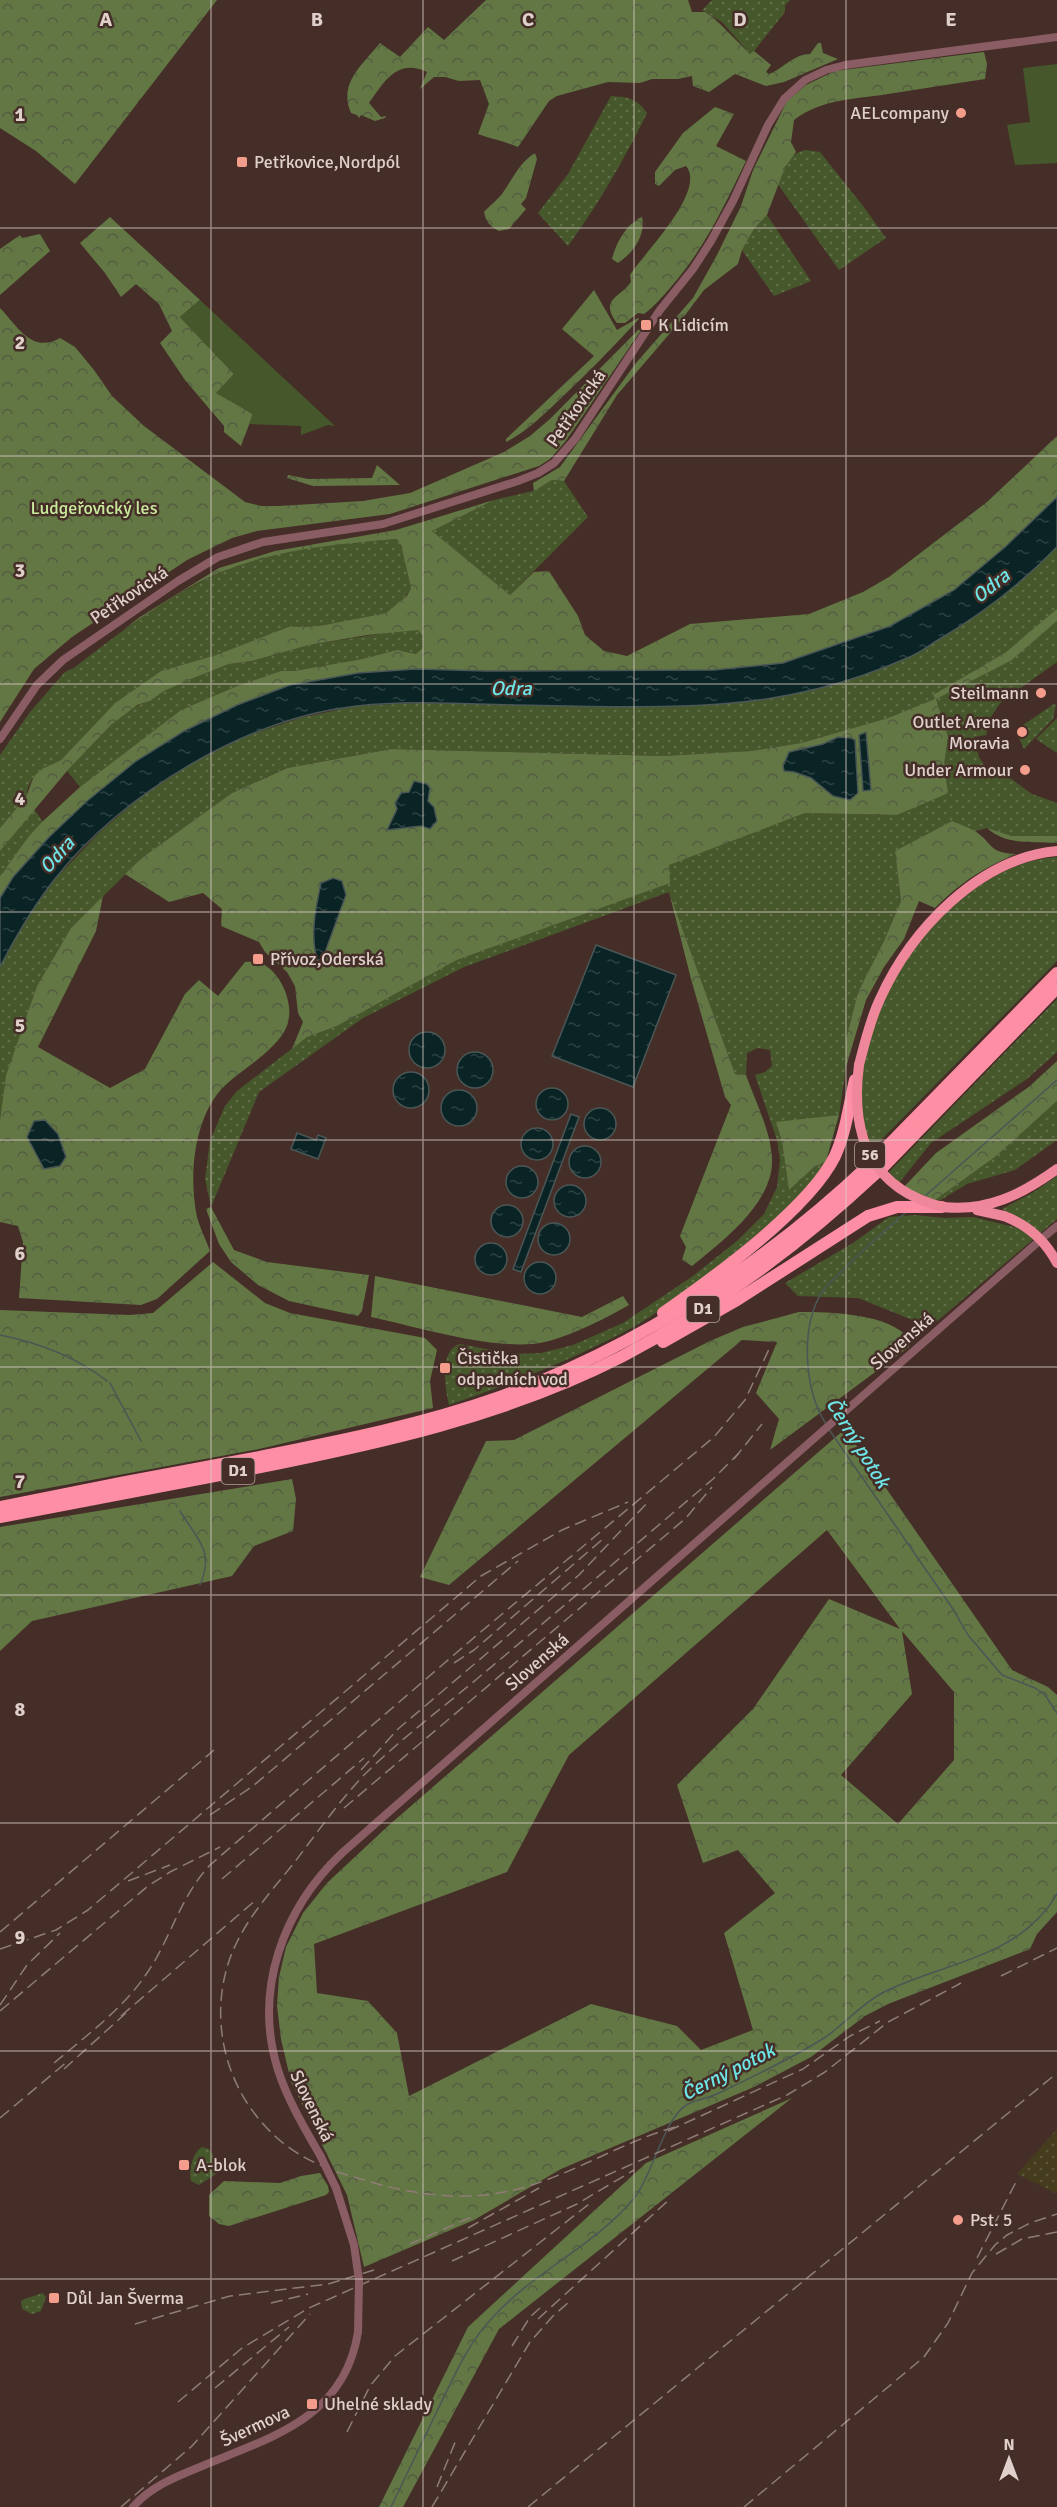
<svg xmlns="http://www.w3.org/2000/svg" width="1057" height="2507" viewBox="0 0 1057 2507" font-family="Signika,sans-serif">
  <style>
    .grass { fill: url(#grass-dots) }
    .forest { fill: url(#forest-crowns); fill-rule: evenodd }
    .sand { fill: url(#sand-dots) }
    .garden { fill: #46582b }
    .water { fill: url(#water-ripples); stroke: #4a5756; stroke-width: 1.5 }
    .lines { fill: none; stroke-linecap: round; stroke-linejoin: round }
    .stream { stroke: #4a5756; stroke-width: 1.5 }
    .tertiary { stroke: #8a5c64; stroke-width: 8 }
    .trunk { stroke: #ee879a; stroke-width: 10 }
    .motorway { stroke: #fe8ea3; stroke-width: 12 }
    .rail { stroke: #8f7c76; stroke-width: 1.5; stroke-dasharray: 12 6; stroke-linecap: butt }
    .tertiary-bridge { stroke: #8a5c64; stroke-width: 8 }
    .trunk-bridge { stroke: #ee879a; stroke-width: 10 }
    .grid { fill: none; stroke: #dfd0cb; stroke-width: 1.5; stroke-opacity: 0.55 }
    .poi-dot { fill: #f59d8d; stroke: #452e27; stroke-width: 2 }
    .labels { text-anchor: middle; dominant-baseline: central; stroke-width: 5; stroke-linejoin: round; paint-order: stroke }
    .shield { fill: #452e27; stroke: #b19f9a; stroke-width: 1.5 }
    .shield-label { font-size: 16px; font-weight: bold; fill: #dfd0cb }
    .poi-label { font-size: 18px; fill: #dfd0cb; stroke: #452e27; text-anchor: start }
    .street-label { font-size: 18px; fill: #dfd0cb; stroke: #452e27 }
    .park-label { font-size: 18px; fill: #c9ea9c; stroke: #452e27 }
    .water-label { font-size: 20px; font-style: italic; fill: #6ee5e7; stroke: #452e27 }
    .grid-label { font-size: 20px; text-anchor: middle; font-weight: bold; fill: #dfd0cb; stroke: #452e27; stroke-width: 5; stroke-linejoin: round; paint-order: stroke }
  </style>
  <defs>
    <pattern id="grass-dots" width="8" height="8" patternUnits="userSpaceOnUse" patternTransform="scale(1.5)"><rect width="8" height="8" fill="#46582b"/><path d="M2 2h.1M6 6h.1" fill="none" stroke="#606f48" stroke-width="1.8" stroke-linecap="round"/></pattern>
    <pattern id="forest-crowns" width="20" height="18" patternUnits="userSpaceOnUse" patternTransform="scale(1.5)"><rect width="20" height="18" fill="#627744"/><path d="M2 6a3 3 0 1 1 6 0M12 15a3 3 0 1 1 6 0" fill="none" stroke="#545d41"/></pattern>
    <pattern id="sand-dots" width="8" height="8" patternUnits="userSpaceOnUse" patternTransform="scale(1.5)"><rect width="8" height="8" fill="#443c1c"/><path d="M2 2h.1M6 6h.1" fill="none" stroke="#5f573c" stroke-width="1.8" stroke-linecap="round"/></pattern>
    <pattern id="water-ripples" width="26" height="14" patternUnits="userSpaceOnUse" patternTransform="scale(1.5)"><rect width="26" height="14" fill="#0a2324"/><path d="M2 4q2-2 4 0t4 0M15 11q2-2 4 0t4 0" fill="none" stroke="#2d4242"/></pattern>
  </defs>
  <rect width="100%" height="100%" fill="#452e27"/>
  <g class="grass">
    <path d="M712,0H790L785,5V12L751,55L722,22L702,10Z"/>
    <path d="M611,96C627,97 637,98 647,113C624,160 599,203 568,246L538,213L568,174Z"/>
    <path d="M806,150L820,152L863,206L886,238L839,270L777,183C785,168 787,154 806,150Z"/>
    <path d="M767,215L811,281L774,296L742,250L754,229Z"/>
    <path d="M552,480L564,481L588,517L510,595L432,531L494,500L533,491Z"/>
    <path d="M397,539L401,545L411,588C405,599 397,607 386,613L319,626L288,627L216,655L161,671L115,703L61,760L42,769L34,776L28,787L26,797L0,828V755L30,712L65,672L74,668C137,619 203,569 283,552C320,544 359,542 397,539Z"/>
    <path d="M1057,547V609L1054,613L1006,652L933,695L1012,660L1057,621V662L1001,702L990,718L986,735L974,737L979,757L989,772L1003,773L1032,794L1057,803V836H1012L987,828L975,831L952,821L895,851L901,901L884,941L858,992L846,1040V1067L839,1115L776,1123L782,1142L789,1189L812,1169L826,1161C805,1195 775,1220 744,1245C707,1276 668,1308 626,1331C569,1361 510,1384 449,1405C445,1388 439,1350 460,1344L513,1354L541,1353L573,1345L623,1323L693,1276L737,1241L764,1214L777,1187L780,1160L777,1140L755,1075L765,1072L772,1066L770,1050L758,1048L747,1053L746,1075L735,1074L669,892L464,967L363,1018L259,1092L211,1207L205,1179L210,1141L225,1106L237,1091L307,1037L337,1026L457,960L669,883L668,865L805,813L897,815L948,792L944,765L948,737L936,699L888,718L801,743L751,751L663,756L391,749L286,768L232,793L143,857L71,928L37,986L6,1075L0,1120V967L21,927L56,878L101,831L141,797L194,762L244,737L300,718L356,706L418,703L649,706L1003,596Z"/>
    <path d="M410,629L418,630L423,636V648L417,654L397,650L362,659L293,671H281L237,686L181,710L80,787L67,771L111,725L133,707L150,701L164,691L191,679L229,664L253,661L309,645Z"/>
    <path d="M1054,704L1056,705L1053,719L1024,749L1019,738L1023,725Z"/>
    <path d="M1057,718V753L1036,739Z"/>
    <path d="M34,809L43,822L29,836L0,876V851Z"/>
    <path d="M1057,857V961L874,1147C871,1141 866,1134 864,1127C862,1120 863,1111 862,1104C862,1095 860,1086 861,1077C870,985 960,863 1057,857Z"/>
    <path d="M1057,999V1052L1027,1079L931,1143L899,1183L889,1172Z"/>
    <path d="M1057,1101V1140L1015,1170L967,1184L939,1201L935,1200L995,1157Z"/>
    <path d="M1057,1176V1219L935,1323H920L858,1298L798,1296L785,1283L853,1243L889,1217L915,1215L945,1218L973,1217L1018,1228L1024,1221L1002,1209L1034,1192Z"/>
    <path d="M202,2147L209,2149L221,2168L219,2172L199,2185L191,2181C188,2171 193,2152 202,2147Z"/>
    <path d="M43,2293L46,2297L41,2311L32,2314L22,2309L21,2302L24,2299Z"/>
  </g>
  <g class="forest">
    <path d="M0,0H217L75,184L36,151L0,128Z"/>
    <path d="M486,0H688L692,12H705L714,18L750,54L754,51L771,65L766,72L769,74C786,67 792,55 810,54L818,43H821L823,53L838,59L784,82L766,86L735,74L709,92L693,86L692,76L678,79H652L640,83L608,82L557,96L549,101L518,147C504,141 491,139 478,134L489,104L480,80L459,81L445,77H434L420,89L427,72C397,58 384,82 369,103L381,117L386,116L385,118L375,121L361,115L359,118L357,115L351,113C338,84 362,65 380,43L400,57L428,27L444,40Z"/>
    <path d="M984,52L987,64L985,79C952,84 920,89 888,94C856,99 821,99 794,120L791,142L796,152L785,167L767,215L754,229L742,250L738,264L704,290L683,318L617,395L564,481L552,480L534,491L533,483L560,467L636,363L693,298L717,255L741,206L753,170L787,101L806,85L835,71Z"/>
    <path d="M715,107L734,114L716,146L746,161C723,208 705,248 670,288C662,297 654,307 644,314L638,313L625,323H617C599,299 620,298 631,282L630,275C644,253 707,191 686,166L675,170L659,186L655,184V172L683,133Z"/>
    <path d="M535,153L537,159L526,198L521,204L526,209L509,229L499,231C490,226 486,222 484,212C490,205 499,199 504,191C514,177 519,163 535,153Z"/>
    <path d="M110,217L200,300L180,317L234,374L217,393L253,414L241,446L224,432V426L185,380L160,343L172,331L159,304L136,284L121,297L105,273L80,243Z"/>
    <path d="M642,217C646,235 633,253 618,263L612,259C616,243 626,224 642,217Z"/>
    <path d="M40,234L50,251L0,295V249L20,235L22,238Z"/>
    <path d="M594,290L617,330L638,318L639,319C613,347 586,375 557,402C541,417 526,432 506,442V439L594,356L562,329Z"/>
    <path d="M0,308C18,327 32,354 60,338L75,347L94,370L112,396L144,426L245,502L261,506H279L363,501L410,493L504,452L530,436L550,419L648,320L565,442L550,459L539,466L390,514L257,531L232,538L187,560L72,637L34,669L0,722Z"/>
    <path d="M1057,436V497L1005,547L954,590L890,626L783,663L714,670L486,671L416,669L358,673L237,705L184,731L136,761L87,801L49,837L13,877L0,898V876L29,836L42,822L80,787L181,710L237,686L281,671H294L362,659L397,650L416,654L423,648V636L418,630L367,635L309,645L252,661L229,664L191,679L164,691L150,701L137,705L111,725L67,771L0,851V828L26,797L34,776L42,769L61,760L115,703L161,671L216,655L288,627L319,626L386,613L407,596L411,588L401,545L397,539C337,544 277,549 221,572C186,586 155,609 123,630L140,617L219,568L275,551L396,530L494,500L432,531L510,595L534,572L549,571L578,616L585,635L604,651L627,656L690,624L809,614L863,592L889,577L987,502Z"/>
    <path d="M377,465L400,485L313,486L287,478L288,475L308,479L372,478Z"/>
    <path d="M1057,609V621L1012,660L936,699L948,737L944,765L948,792L946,794L897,815L805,813L669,865L670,883L457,960L337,1026L307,1037L292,1049L303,1022L298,1013L295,986L287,972L265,952L259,942L221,926L222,909L203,893L169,902L125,874L143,857L232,793L287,768L391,749L663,756L751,751L801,743L888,718L935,699L933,695L1006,652Z"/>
    <path d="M952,821C959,824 968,827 975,831C994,844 988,853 1016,854C983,868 961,882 935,908L919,901L904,939L884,967L866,1000L846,1067V1040L858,992L884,941L901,901L895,851Z"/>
    <path d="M987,828L1012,836H1057V843C1032,841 1007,846 987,828Z"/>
    <path d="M669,892L735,1074L746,1075C755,1101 771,1131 772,1159C774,1202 723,1241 692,1266L682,1260L686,1247L680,1236L731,1105L725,1097L691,979Z"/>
    <path d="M103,896L96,931L38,1047L110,1088L145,1069L185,994L199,980L218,996L245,962C251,962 258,961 263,964C282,974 296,1007 286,1028C278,1047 246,1068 230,1081C194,1110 188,1174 197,1217C200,1228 206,1240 210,1251L157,1299L141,1305L19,1298L23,1242L18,1226L0,1222V1120L6,1075L37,986L71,928Z"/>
    <path d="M1057,1061V1101L995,1157L935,1200L903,1188L936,1153L1030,1086Z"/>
    <path d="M839,1115L826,1161L812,1169L789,1190L782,1142L776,1122Z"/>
    <path d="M211,1207L234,1250L267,1262L369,1275L362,1311L358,1316L289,1301L258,1285L231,1262L219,1244L206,1209Z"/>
    <path d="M213,1262L265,1303L290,1313L425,1338L437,1350L430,1381L433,1408L259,1449L0,1497V1310L130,1315L153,1313Z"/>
    <path d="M375,1276L582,1317L623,1296L629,1305C604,1319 577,1333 549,1341C504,1354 418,1327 371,1317Z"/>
    <path d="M799,1312C829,1312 891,1313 910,1340L909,1347L770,1450L779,1419L756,1393L777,1342L742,1340L449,1585L420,1577L486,1441L514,1440L710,1341L743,1327Z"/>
    <path d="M845,1429L1012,1670L1048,1687L1057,1695V1912L1037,1934L1030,1949L888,2004L865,2016L811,2057L754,2087L561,2169L474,2220L364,2267L347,2195L291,2082L281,2039L277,2006L279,1977L286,1947L303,1913L327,1883L388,1826ZM827,1530L900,1629L829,1599L753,1709L677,1785L703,1863L738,1850L775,1893L724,1933L753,2030L701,2050L677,2026L591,2004L409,2096L397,2033L368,2001L317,1993L314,1944L507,1872L569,1755ZM902,1631L954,1692V1760L898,1824L841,1775L912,1694Z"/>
    <path d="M292,1479L296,1499L293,1531L254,1546L232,1576L32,1621L0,1651V1527Z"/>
    <path d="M792,2098L499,2329L403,2507H379L468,2327L646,2163Z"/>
    <path d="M320,2173L328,2186L329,2192L326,2195L229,2226L219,2224L209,2216V2195L224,2181L280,2183L301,2176Z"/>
  </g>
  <path class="sand" d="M1057,2129V2194L1017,2174Z"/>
  <g class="garden">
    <path d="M1057,64V163L1015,165L1007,125L1030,122L1023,68Z"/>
    <path d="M200,300L335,426L328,425L301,435V426L249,424L253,414L216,393L234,374L180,317Z"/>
  </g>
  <g class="water">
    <path d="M1057,497V547C1022,583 982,614 938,640C928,646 918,654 907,658C849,684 783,700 720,704C652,709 583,706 514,705C462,704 409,700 357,706C247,718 122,793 54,880C33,907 16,936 0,967V898L13,877L49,837L87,801L136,761L184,731L237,705L290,685L358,673L416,669L486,671L714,670L783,663L890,626L954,590L1005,547Z"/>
    <path d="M866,732L871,790L863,791L859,735Z"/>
    <path d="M838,737L851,738L855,740L858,793L850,800L833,796L811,778L794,772L784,771L783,766L789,752L823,744Z"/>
    <path d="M414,781L427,784L430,788L428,801L434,807L437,821L430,829L421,826L387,830L397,809L395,803L401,793L409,792Z"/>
    <path d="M333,878L342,881L346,895L323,958L318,961C309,938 316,906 321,883Z"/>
    <path d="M596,945L676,975L633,1087L552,1056Z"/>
    <circle cx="427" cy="1050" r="18"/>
    <circle cx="475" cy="1070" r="18"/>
    <circle cx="411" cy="1090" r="18"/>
    <circle cx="552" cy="1104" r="16"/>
    <circle cx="459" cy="1108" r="18"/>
    <circle cx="600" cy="1124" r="16"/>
    <path d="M571,1114L579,1117L521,1272L513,1269Z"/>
    <path d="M45,1120L58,1134L66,1157L60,1166L44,1169L27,1137L34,1121Z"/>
    <circle cx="537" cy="1144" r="16"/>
    <path d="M297,1133L316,1140L318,1135L326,1138L318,1159L291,1149Z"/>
    <circle cx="585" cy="1162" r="16"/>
    <circle cx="522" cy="1182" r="16"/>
    <circle cx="570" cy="1201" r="16"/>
    <circle cx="507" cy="1221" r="16"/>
    <circle cx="554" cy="1239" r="16"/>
    <circle cx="491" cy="1259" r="16"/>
    <circle cx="540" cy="1278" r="16"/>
  </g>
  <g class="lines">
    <g class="stream">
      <path d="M925,1196L1057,1080"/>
      <path d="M0,1335C40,1343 75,1356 107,1381"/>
      <path d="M110,1383L141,1441"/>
      <path d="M826,1424C804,1390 800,1327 822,1292C826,1286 833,1280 838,1275C859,1253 882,1233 905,1213"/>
      <path d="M828,1428L953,1609L968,1635L1002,1675L1035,1688L1045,1695L1057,1713"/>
      <path d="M180,1511C197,1539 215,1551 200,1585"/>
      <path d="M391,2507C407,2473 424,2439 440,2405C455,2374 470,2340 494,2316C535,2271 596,2245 635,2197C653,2174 664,2117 688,2104C697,2099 710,2098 719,2093C754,2076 791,2059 824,2038C845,2024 861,2004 884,1992C944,1962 1020,1958 1057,1894"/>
    </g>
    <g class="tertiary">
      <path d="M0,739L37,685L63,660L178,581L218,557L263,542L383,524L518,481L538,473L554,463L575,439L660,310L693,269L711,241L733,201L768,125L784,99L805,80L826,70L845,65L1057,37"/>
      <path d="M1045,1236L1057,1226"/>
      <path d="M321,2157C305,2129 288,2101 278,2070C253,1990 283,1909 342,1853L1038,1242"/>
      <path d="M336,2188L354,2245"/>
      <path d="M133,2507C149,2488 173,2478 195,2469C267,2438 344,2421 358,2332"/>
    </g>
    <g class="trunk">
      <path d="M859,1065C865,1042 870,1020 880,999C911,930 979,858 1057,851"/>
      <path d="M943,1207C988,1212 1022,1194 1057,1169"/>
      <path d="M977,1210L1004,1216"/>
    </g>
    <g class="motorway">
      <path d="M876,1158L1057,973"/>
      <path d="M883,1167L1057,988"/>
      <path d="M663,1313C713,1278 809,1209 835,1156C846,1132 849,1105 855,1080"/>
      <path d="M663,1342L737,1300L868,1216L897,1207H942"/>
      <path d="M0,1507C83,1490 166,1474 249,1459C334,1442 418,1426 500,1397C639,1346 762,1266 870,1164"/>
      <path d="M0,1517C82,1502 164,1486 246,1470C376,1444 504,1417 623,1356C716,1307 800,1244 876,1173"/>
    </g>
    <g class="rail">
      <path d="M734,1459L762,1424"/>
      <path d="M454,1663L474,1650L604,1538"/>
      <path d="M361,1770L398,1729L579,1575L648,1502"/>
      <path d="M344,1808L686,1518L712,1487"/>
      <path d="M210,1815L253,1786L518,1561"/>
      <path d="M222,1879L364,1758"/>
      <path d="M128,1881L170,1865"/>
      <path d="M0,1932L214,1750"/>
      <path d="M0,1949L56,1930L88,1910L481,1576L562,1530L628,1502"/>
      <path d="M1001,1976L1057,1948"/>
      <path d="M0,2005L27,1965L60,1933"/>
      <path d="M0,2011L148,1886L170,1872L220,1847"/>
      <path d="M121,2016L257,1899"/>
      <path d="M54,2063C87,2035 123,2009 147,1973C171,1938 180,1897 210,1865L477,1635L714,1437L745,1400L771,1345"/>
      <path d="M64,2069L126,2013"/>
      <path d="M0,2118L68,2061"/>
      <path d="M675,2127C626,2141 583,2168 535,2184C476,2204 419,2197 361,2179C324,2169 291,2155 265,2126C224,2082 210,2018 229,1961C242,1923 269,1894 294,1863C316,1834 338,1803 363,1776C398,1741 440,1710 478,1678C557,1612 635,1545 713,1479L739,1453"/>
      <path d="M668,2131L803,2069L850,2036L880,2021"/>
      <path d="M468,2228L539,2188"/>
      <path d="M410,2244L476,2215"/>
      <path d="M996,2254L1022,2239L1057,2232"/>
      <path d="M977,2258L1018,2178"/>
      <path d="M452,2261L577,2204L634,2170"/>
      <path d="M271,2303L308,2294"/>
      <path d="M538,2319L671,2198"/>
      <path d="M135,2324L230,2296L328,2284L374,2270"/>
      <path d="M512,2346L530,2317L540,2308"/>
      <path d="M215,2388L289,2327"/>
      <path d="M178,2402L242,2348L309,2308L787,2095L825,2072L888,2022L961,1983"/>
      <path d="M347,2432L370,2386L395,2356L589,2204"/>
      <path d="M437,2487L456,2440"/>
      <path d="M121,2507L192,2446L310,2314"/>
      <path d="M432,2507L530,2342L552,2317L570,2301"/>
      <path d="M528,2507L1057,2073"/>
      <path d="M744,2507L924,2357L948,2323L972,2273L995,2245L1007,2235L1030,2223L1057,2214"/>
    </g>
    <g class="tertiary-bridge">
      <path d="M321,2157L336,2188"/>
      <path d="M354,2245L359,2280L358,2332"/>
    </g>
    <g class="trunk-bridge">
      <path d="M859,1065C850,1134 870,1189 943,1207"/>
      <path d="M1004,1216C1028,1225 1045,1240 1057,1263"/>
    </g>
  </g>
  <path class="grid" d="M211,0V2507M423,0V2507M634,0V2507M846,0V2507M0,228H1057M0,456H1057M0,684H1057M0,912H1057M0,1140H1057M0,1367H1057M0,1595H1057M0,1823H1057M0,2051H1057M0,2279H1057"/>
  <g class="poi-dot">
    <circle cx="961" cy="113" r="6"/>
    <rect x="236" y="156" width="12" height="12" rx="3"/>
    <rect x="640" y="319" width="12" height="12" rx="3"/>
    <circle cx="1041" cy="693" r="6"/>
    <circle cx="1022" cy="732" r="6"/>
    <circle cx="1025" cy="770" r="6"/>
    <rect x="252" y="953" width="12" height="12" rx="3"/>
    <rect x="439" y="1362" width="12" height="12" rx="3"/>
    <rect x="178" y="2159" width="12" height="12" rx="3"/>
    <circle cx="958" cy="2220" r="6"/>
    <rect x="48" y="2292" width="12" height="12" rx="3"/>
    <rect x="306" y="2398" width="12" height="12" rx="3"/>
  </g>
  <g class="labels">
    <g class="shield">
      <rect x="855" y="1142" width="30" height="26" rx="4.5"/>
      <rect x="686.5" y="1296" width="33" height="26" rx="4.5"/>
      <rect x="221.5" y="1458" width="33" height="26" rx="4.5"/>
    </g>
    <g class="shield-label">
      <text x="870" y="1155">56</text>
      <text x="703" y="1309">D1</text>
      <text x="238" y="1471">D1</text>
    </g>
    <g class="poi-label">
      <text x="949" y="113" text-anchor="end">AELcompany</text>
      <text x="254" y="162">Petřkovice,Nordpól</text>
      <text x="658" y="325">K Lidicím</text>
      <text x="1029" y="693" text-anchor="end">Steilmann</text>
      <text x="1010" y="722" text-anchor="end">Outlet Arena<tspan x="1010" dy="21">Moravia</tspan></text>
      <text x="1013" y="770" text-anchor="end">Under Armour</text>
      <text x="270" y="959">Přívoz,Oderská</text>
      <text x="457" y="1358">Čistička<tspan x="457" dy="21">odpadních vod</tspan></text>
      <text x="196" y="2165">A-blok</text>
      <text x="970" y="2220">Pst. 5</text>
      <text x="66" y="2298">Důl Jan Šverma</text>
      <text x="324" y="2404">Uhelné sklady</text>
    </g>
    <g class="street-label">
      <text transform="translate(576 408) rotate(-55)">Petřkovická</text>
      <text transform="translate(129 595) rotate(-34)">Petřkovická</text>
      <text transform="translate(902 1341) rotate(-41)">Slovenská</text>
      <text transform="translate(537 1662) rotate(-41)">Slovenská</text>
      <text transform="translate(312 2106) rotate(64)">Slovenská</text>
      <text transform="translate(255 2426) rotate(-25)">Švermova</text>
    </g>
    <g class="park-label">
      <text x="94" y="508">Ludgeřovický les</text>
    </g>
    <g class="water-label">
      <text transform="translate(991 586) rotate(-39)">Odra</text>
      <text x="511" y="688">Odra</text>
      <text transform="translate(57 855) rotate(-48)">Odra</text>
      <text transform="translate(858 1443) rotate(58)">Černý potok</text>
      <text transform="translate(728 2072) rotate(-27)">Černý potok</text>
    </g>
  </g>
  <g class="grid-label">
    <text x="106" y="26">A</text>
    <text x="317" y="26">B</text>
    <text x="528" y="26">C</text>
    <text x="740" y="26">D</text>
    <text x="951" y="26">E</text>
    <text x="20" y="121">1</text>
    <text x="20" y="349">2</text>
    <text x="20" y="577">3</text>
    <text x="20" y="805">4</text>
    <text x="20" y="1032">5</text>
    <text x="20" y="1260">6</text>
    <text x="20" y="1488">7</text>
    <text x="20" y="1716">8</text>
    <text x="20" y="1944">9</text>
  </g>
  <g transform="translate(1009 2459)" stroke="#452e27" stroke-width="4.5" paint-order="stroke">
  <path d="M0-4.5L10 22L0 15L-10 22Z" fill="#dfd0cb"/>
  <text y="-9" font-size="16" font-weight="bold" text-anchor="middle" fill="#dfd0cb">N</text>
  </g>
</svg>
